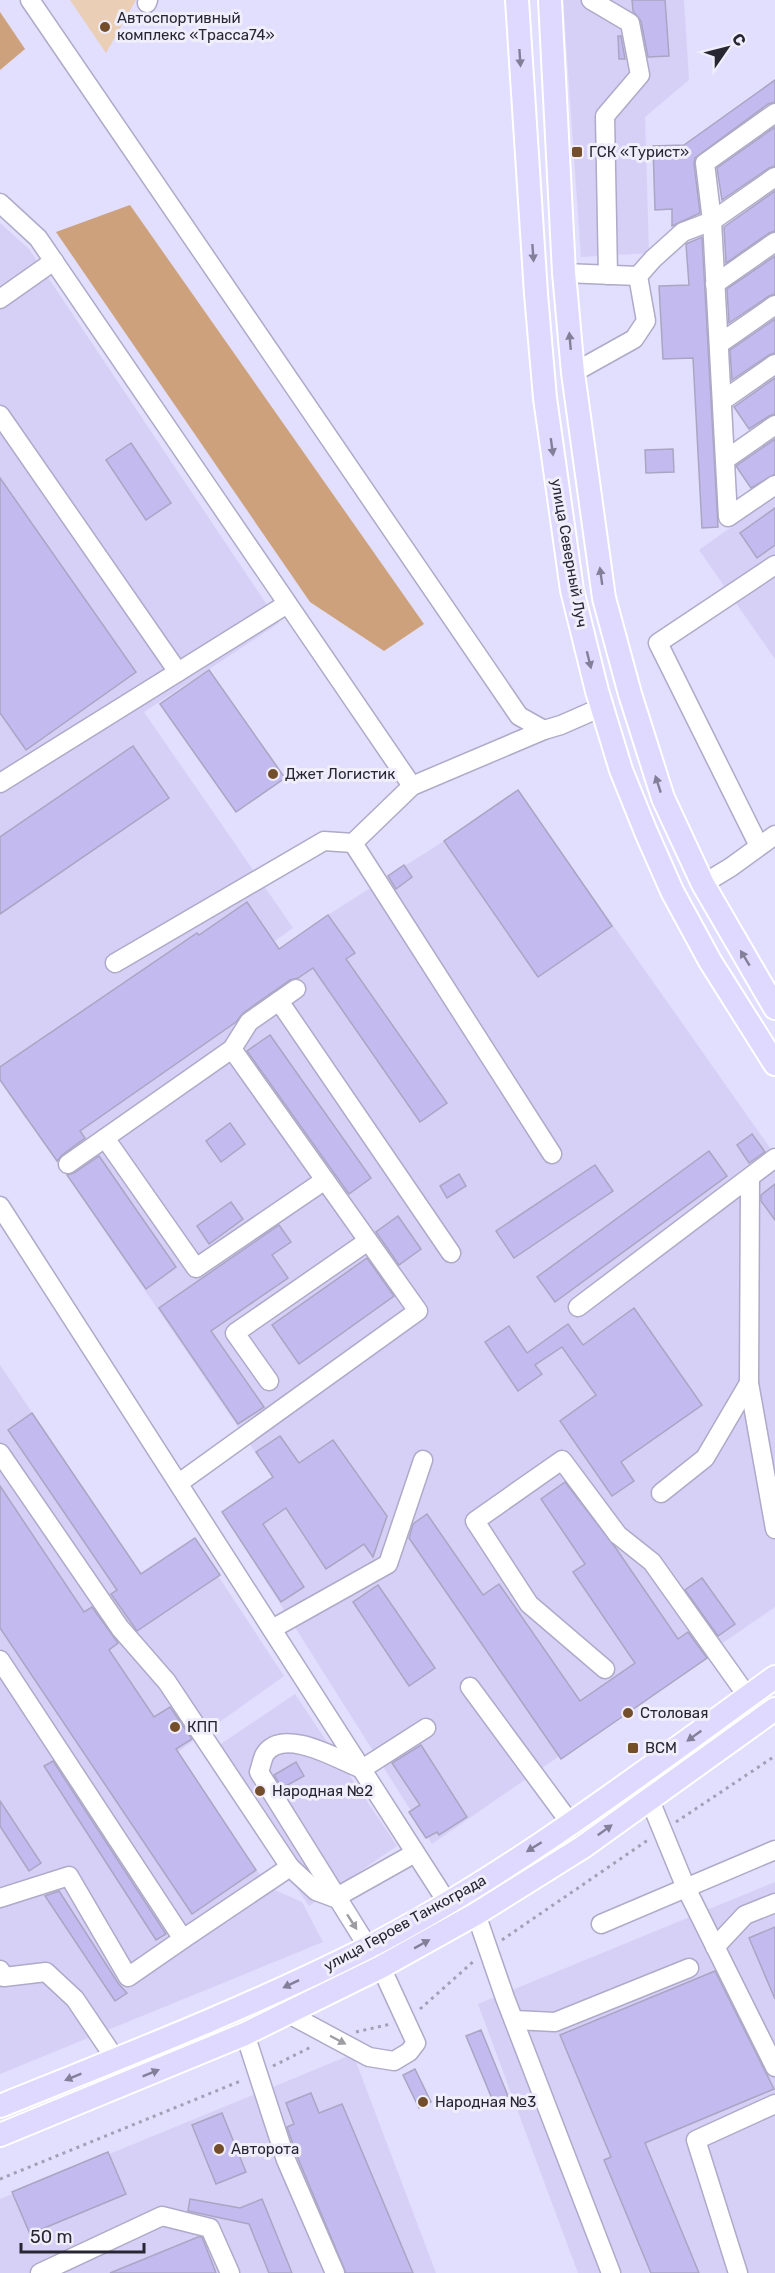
<svg xmlns="http://www.w3.org/2000/svg" width="775" height="2273" viewBox="0 0 775 2273" font-family="Rubik,sans-serif">
  <style>
    .built { fill: #d6d0f7 }
    .green { fill: #eaceb5 }
    .forest { fill: #cca17b }
    .building { fill: #c3bbef; stroke: #aaa5c3; stroke-width: 1.5 }
    .lines { fill: none; stroke-linecap: round; stroke-linejoin: round }
    .minor-casing { stroke: #aeaac8; stroke-width: 21 }
    .major-casing { stroke: #fff; stroke-width: 26 }
    .path { stroke: #a29fb7; stroke-width: 3; stroke-dasharray: 3 4.5; stroke-linecap: butt }
    .minor { stroke: #fff; stroke-width: 18 }
    .major { stroke: #dfd8ff; stroke-width: 22 }
    .oneway { fill: #847f98 }
    .oneway2 { fill: #9e9da3 }
    .poi-dot { fill: #744e2a; stroke: #efeefa; stroke-width: 2 }
    .labels { text-anchor: middle; dominant-baseline: central; stroke-width: 6; stroke-linejoin: round; paint-order: stroke }
    .poi-label { font-size: 15px; fill: #282632; stroke: #efeefa; text-anchor: start }
    .street-label { font-size: 15px; fill: #282632; stroke: #efeefa }
  </style>
  <rect width="100%" height="100%" fill="#e2defd"/>
  <g class="built">
    <path d="M563,0H684L689,80L645,117L649,253L581,257Z"/>
    <path d="M0,223L29,249L279,623L144,712L293,928L25,1118L0,1077Z"/>
    <path d="M775,496V659L699,550Z"/>
    <path d="M518,790L775,1155V1607L432,1844L222,1512L272,1477L31,1123L328,915L444,841Z"/>
    <path d="M0,1365L140,1573L193,1538L284,1676L178,1752L268,1887L302,1902L323,1942L0,2074Z"/>
    <path d="M295,1694L397,1846L309,1906L206,1754Z"/>
    <path d="M775,1882V2273H578L478,2004Z"/>
    <path d="M353,2054L436,2273H0V2199Z"/>
  </g>
  <path class="green" d="M70,0H136L106,53Z"/>
  <g class="forest">
    <path d="M0,12L25,49L0,70Z"/>
    <path d="M130,205L424,624L384,651L310,602L56,232Z"/>
  </g>
  <g class="building">
    <path d="M632,0H665L669,56L648,57L641,21L633,11Z"/>
    <path d="M618,36H621L625,59H619Z"/>
    <path d="M775,80V102L768,104L695,158L694,164L700,213L672,226V209L655,210L653,146L684,145Z"/>
    <path d="M775,127V166L769,168L722,200L717,168Z"/>
    <path d="M775,191V231L769,233L726,263L724,227Z"/>
    <path d="M702,237L718,527L702,528L693,358L663,359L659,286L689,285L686,244Z"/>
    <path d="M775,256V294L769,296L729,323L727,289Z"/>
    <path d="M775,319V353L769,355L732,380L730,350Z"/>
    <path d="M775,378V414L769,416L749,429L734,407Z"/>
    <path d="M775,439V474L751,488L736,466Z"/>
    <path d="M131,443L171,503L146,520L106,460Z"/>
    <path d="M673,449L674,472L646,473L645,450Z"/>
    <path d="M0,478L136,672L26,750L0,713Z"/>
    <path d="M775,508V545L757,558L740,533Z"/>
    <path d="M209,670L285,778L236,812L160,704Z"/>
    <path d="M133,746L169,798L0,914V837Z"/>
    <path d="M518,790L612,926L538,977L444,841Z"/>
    <path d="M404,865L412,877L396,889L388,876Z"/>
    <path d="M247,902L279,949L328,915L355,953L346,959L447,1103L420,1122L313,968L298,978L290,980L243,1013L236,1022L80,1131L85,1138L62,1155L57,1161L0,1080V1067L197,933L199,935Z"/>
    <path d="M270,1035L371,1178L349,1194L247,1051Z"/>
    <path d="M230,1123L245,1144L221,1162L206,1141Z"/>
    <path d="M752,1134L765,1152L749,1163L737,1145Z"/>
    <path d="M709,1151L727,1176L555,1302L537,1277Z"/>
    <path d="M99,1156L176,1267L146,1289L67,1175L74,1173Z"/>
    <path d="M595,1165L613,1191L514,1258L496,1231Z"/>
    <path d="M459,1174L466,1186L447,1198L440,1186Z"/>
    <path d="M775,1184V1220L761,1201V1195Z"/>
    <path d="M231,1202L243,1219L209,1244L197,1226Z"/>
    <path d="M398,1216L421,1249L399,1265L376,1232Z"/>
    <path d="M279,1225L291,1242L272,1255L288,1278L211,1331L264,1407L238,1424L159,1308Z"/>
    <path d="M367,1258L394,1296L299,1364L272,1325Z"/>
    <path d="M634,1308L702,1405L621,1462L634,1481L612,1496L560,1421L596,1395L562,1347L535,1365L542,1374L518,1391L485,1342L509,1326L527,1353L568,1324L583,1345Z"/>
    <path d="M32,1413L141,1574L195,1538L220,1575L137,1631L111,1594L117,1590L8,1430Z"/>
    <path d="M280,1436L299,1463L333,1440L387,1516L373,1557L364,1544L326,1569L286,1508L263,1524L304,1587L281,1602L222,1512L273,1477L256,1452Z"/>
    <path d="M565,1482L615,1547L678,1639L688,1632L707,1658L561,1759L409,1538L413,1524L427,1514L483,1595L499,1584L580,1701L635,1663L573,1572L585,1564L541,1499Z"/>
    <path d="M0,1486L84,1612L92,1607L118,1643L109,1650L154,1717L170,1707L192,1739L176,1749L256,1870L192,1914L0,1628Z"/>
    <path d="M702,1578L735,1624L718,1636L685,1590Z"/>
    <path d="M378,1585L435,1668L409,1686L353,1602Z"/>
    <path d="M421,1745L467,1817L439,1835L437,1832L426,1838L409,1812L420,1805L392,1763Z"/>
    <path d="M53,1761L166,1934L156,1940L44,1766Z"/>
    <path d="M296,1762L304,1776L282,1788L274,1775Z"/>
    <path d="M0,1801L41,1863L29,1871L0,1826Z"/>
    <path d="M59,1891L118,1983L127,1993L115,2001L45,1896Z"/>
    <path d="M775,1927V1999L749,1938Z"/>
    <path d="M715,1971L774,2089L645,2143L699,2273H651L604,2160L611,2157L560,2035Z"/>
    <path d="M481,2030L508,2096L493,2101L466,2036Z"/>
    <path d="M415,2069L431,2102L419,2108L403,2075Z"/>
    <path d="M311,2093L319,2113L342,2104L413,2273H346L297,2156L287,2127L294,2124L286,2103Z"/>
    <path d="M222,2113L246,2172L216,2184L192,2125Z"/>
    <path d="M108,2152L126,2194L30,2234L12,2192Z"/>
    <path d="M190,2199L240,2208L262,2199L292,2273H269L249,2224L188,2211Z"/>
    <path d="M198,2237H202L216,2273H110Z"/>
  </g>
  <g class="lines">
    <defs>
      <g id="minor">
        <path d="M30,0L519,716L544,730L561,725L602,707"/>
        <path d="M591,0L630,23L640,75L605,116L608,275"/>
        <path d="M147,3L148,0"/>
        <path d="M775,113L705,163L712,221L728,517L775,485"/>
        <path d="M0,203L38,238L412,786"/>
        <path d="M564,273L638,276L653,259L683,232L712,221L775,177"/>
        <path d="M715,284L775,242"/>
        <path d="M0,299L54,261"/>
        <path d="M719,344L775,305"/>
        <path d="M573,373L634,339L646,321L638,276"/>
        <path d="M722,401L775,364"/>
        <path d="M0,415L178,672"/>
        <path d="M725,460L775,425"/>
        <path d="M544,730L412,786L353,843L552,1154"/>
        <path d="M0,783L287,604"/>
        <path d="M759,846L658,643L775,565"/>
        <path d="M703,884L731,867L775,835"/>
        <path d="M115,963L324,841L353,843"/>
        <path d="M279,1001L451,1253"/>
        <path d="M105,1138L196,1268L325,1180"/>
        <path d="M68,1164L232,1049L249,1022L296,989"/>
        <path d="M750,1179L749,1383L775,1529"/>
        <path d="M0,1206L447,1902"/>
        <path d="M578,1307L775,1158"/>
        <path d="M269,1381L235,1333L368,1241"/>
        <path d="M0,1453L120,1628L167,1682L290,1867"/>
        <path d="M179,1483L418,1311L232,1049"/>
        <path d="M661,1493L705,1458L749,1383"/>
        <path d="M272,1629L388,1564L423,1460"/>
        <path d="M0,1660L183,1939L290,1867L316,1891L335,1898L415,1853"/>
        <path d="M605,1669L529,1604L475,1521L562,1460L618,1535L652,1562L748,1697"/>
        <path d="M470,1687L571,1824"/>
        <path d="M649,1798L686,1888L775,2067"/>
        <path d="M0,1898L69,1876L128,1977L183,1939"/>
        <path d="M476,1914L505,1998L611,2273"/>
        <path d="M601,1924L775,1850"/>
        <path d="M368,1947L259,1772C261,1767 262,1759 265,1754C283,1726 339,1760 362,1769L426,1728"/>
        <path d="M715,1947L745,1915L775,1903"/>
        <path d="M0,1970L4,1977L46,1972L75,1999L116,2060"/>
        <path d="M287,2013L369,2057L394,2061L409,2052L416,2043L381,1967"/>
        <path d="M514,2020L555,2022L689,1968"/>
        <path d="M245,2034L286,2160L335,2273"/>
        <path d="M40,2273L162,2216L210,2228L230,2273"/>
        <path d="M738,2273L696,2140L775,2104"/>
      </g>
      <g id="major">
        <path d="M517,0L536,294L545,398L572,590L597,691L621,770L646,832L672,891L710,961L775,1064"/>
        <path d="M550,0L564,273L573,373L604,598L630,694L663,798L703,884L775,1008"/>
        <path d="M0,2106C124,2056 248,2008 367,1948C512,1873 643,1772 775,1677"/>
        <path d="M0,2135L245,2034L381,1967L476,1914L583,1847L775,1709"/>
      </g>
    </defs>
    <use href="#minor" class="minor-casing"/>
    <use href="#major" class="major-casing"/>
    <g class="path">
      <path d="M676,1822L775,1756"/>
      <path d="M502,1940L648,1840"/>
      <path d="M420,2009L475,1960"/>
      <path d="M356,2032L391,2024"/>
      <path d="M273,2066L313,2046"/>
      <path d="M0,2179L243,2080"/>
    </g>
    <use href="#minor" class="minor"/>
    <use href="#major" class="major"/>
  </g>
  <defs><path id="oneway-solid" d="M-6-.8H1V-3.2L6.5 0L1 3.2V.8H-6Z" transform="scale(1.5)"/></defs>
  <g class="oneway">
    <use href="#oneway-solid" transform="translate(520 58) rotate(86)"/>
    <use href="#oneway-solid" transform="translate(533 253) rotate(86)"/>
    <use href="#oneway-solid" transform="translate(570 341) rotate(-95)"/>
    <use href="#oneway-solid" transform="translate(552 447) rotate(82)"/>
    <use href="#oneway-solid" transform="translate(601 576) rotate(-98)"/>
    <use href="#oneway-solid" transform="translate(589 660) rotate(76)"/>
    <use href="#oneway-solid" transform="translate(658 784) rotate(-108)"/>
    <use href="#oneway-solid" transform="translate(745 958) rotate(-121)"/>
    <use href="#oneway-solid" transform="translate(694 1736) rotate(144)"/>
    <use href="#oneway-solid" transform="translate(605 1830) rotate(-36)"/>
    <use href="#oneway-solid" transform="translate(534 1847) rotate(148)"/>
    <use href="#oneway-solid" transform="translate(422 1944) rotate(-29)"/>
    <use href="#oneway-solid" transform="translate(291 1984) rotate(154)"/>
    <use href="#oneway-solid" transform="translate(151 2073) rotate(-22)"/>
    <use href="#oneway-solid" transform="translate(73 2077) rotate(158)"/>
  </g>
  <g class="oneway2">
    <use href="#oneway-solid" transform="translate(352 1922) rotate(57)"/>
    <use href="#oneway-solid" transform="translate(338 2040) rotate(28)"/>
  </g>
  <g class="poi-dot">
    <circle cx="105" cy="27" r="6"/>
    <rect x="571" y="146" width="12" height="12" rx="3"/>
    <circle cx="273" cy="774" r="6"/>
    <circle cx="628" cy="1713" r="6"/>
    <circle cx="175" cy="1727" r="6"/>
    <rect x="627" y="1742" width="12" height="12" rx="3"/>
    <circle cx="260" cy="1791" r="6"/>
    <circle cx="423" cy="2102" r="6"/>
    <circle cx="219" cy="2149" r="6"/>
  </g>
  <g class="labels">
    <g class="poi-label">
      <text x="117" y="18">Автоспортивный<tspan x="117" dy="17">комплекс «Трасса74»</tspan></text>
      <text x="589" y="152">ГСК «Турист»</text>
      <text x="285" y="774">Джет Логистик</text>
      <text x="640" y="1713">Столовая</text>
      <text x="187" y="1727">КПП</text>
      <text x="645" y="1748">ВСМ</text>
      <text x="272" y="1791">Народная №2</text>
      <text x="435" y="2102">Народная №3</text>
      <text x="231" y="2149">Авторота</text>
    </g>
    <g class="street-label">
      <text transform="translate(569 553) rotate(80)">улица Северный Луч</text>
      <text transform="translate(405 1923) rotate(-29)">улица Героев Танкограда</text>
    </g>
  </g>
  <g transform="translate(727 48) rotate(55)" stroke="#efeefa" stroke-width="4.5" paint-order="stroke">
  <path d="M0-4.5L10 22L0 15L-10 22Z" fill="#282632"/>
  <text y="-9" font-size="16" font-weight="bold" text-anchor="middle" fill="#282632">С</text>
  </g>
  <path d="M21 2243v9h123v-9" fill="none" stroke="#282632" stroke-width="3"/>
  <text x="30" y="2243" font-size="18" fill="#282632" stroke="#efeefa" stroke-width="4.5" paint-order="stroke">50 m</text>
</svg>
